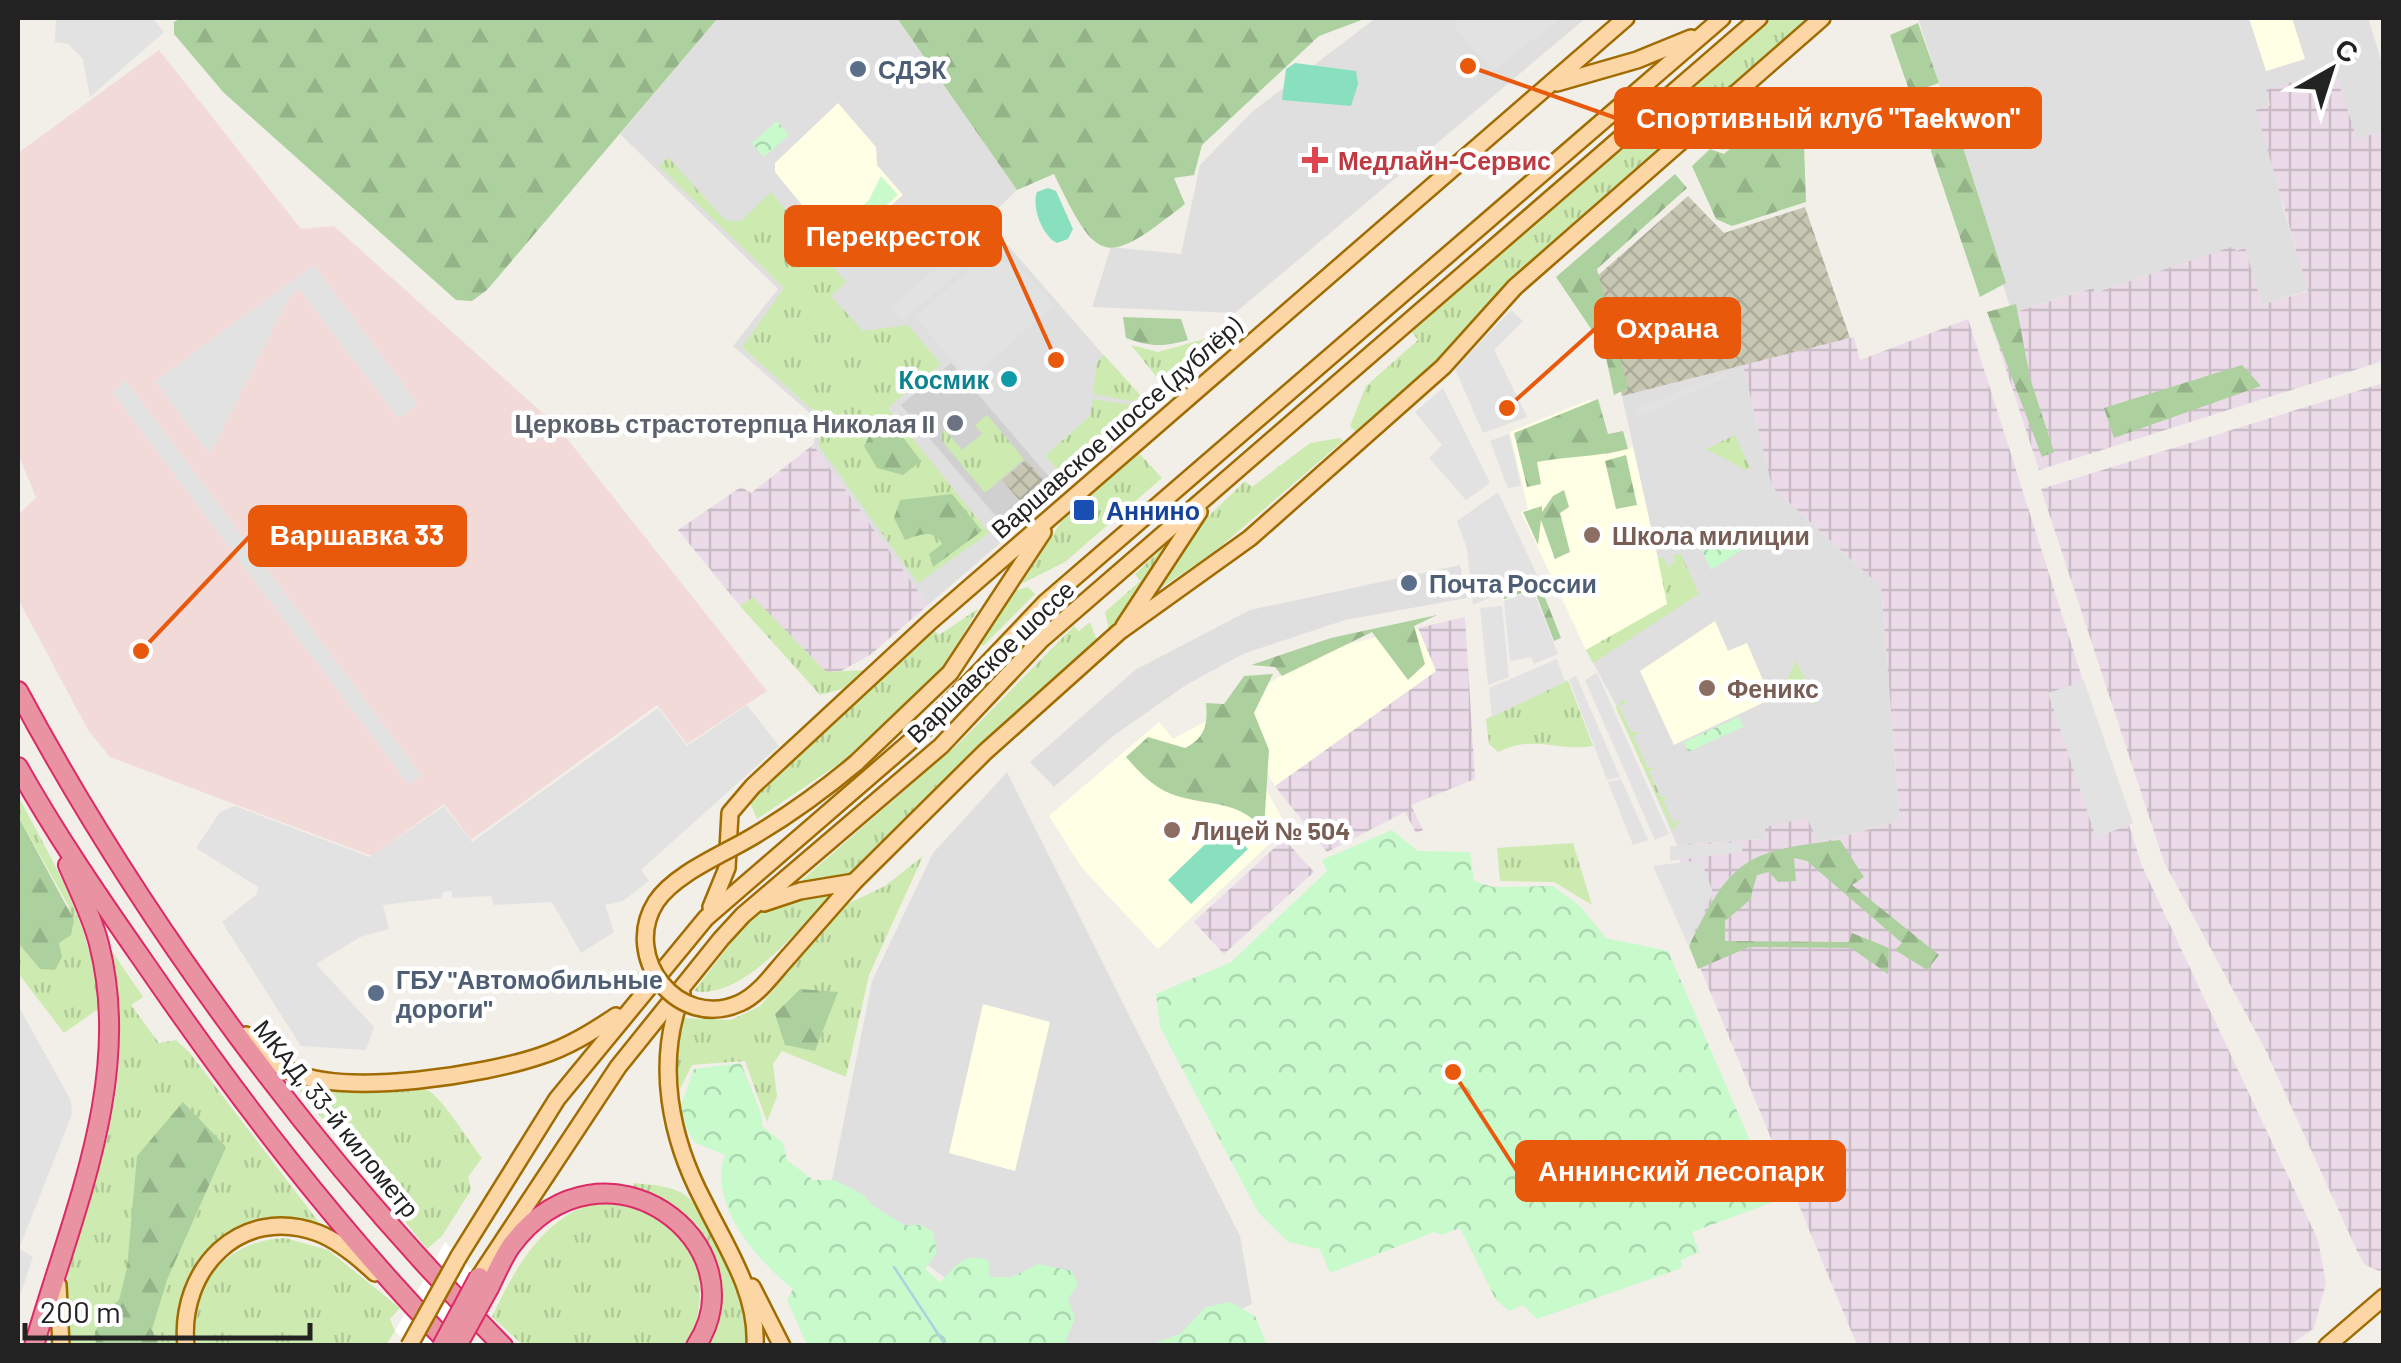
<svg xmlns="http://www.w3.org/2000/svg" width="2401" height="1363" viewBox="0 0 2401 1363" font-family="Barlow,sans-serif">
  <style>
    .residential { fill: #e0dfdf }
    .commercial { fill: #f2dad9 }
    .industrial { fill: url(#industrial-grid) }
    .education { fill: #ffffe5 }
    .religious { fill: #d0d0d0 }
    .construction { fill: url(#construction-cross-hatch) }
    .grass { fill: url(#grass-tufts) }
    .forest { fill: url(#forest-firs) }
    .park { fill: url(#park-crowns) }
    .pitch { fill: #88e0be }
    .parking { fill: #e2e2e2 }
    .pier { fill: #fff }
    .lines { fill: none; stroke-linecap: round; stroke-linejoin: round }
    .stream { stroke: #aad3df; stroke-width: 2.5 }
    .major-casing { stroke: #a06b00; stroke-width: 20 }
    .highway-casing { stroke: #dc2a67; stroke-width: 22 }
    .major { stroke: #fcd6a4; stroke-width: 15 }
    .highway { stroke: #e892a2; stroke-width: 18 }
    .major-bridge-casing { stroke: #a06b00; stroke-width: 20; stroke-linecap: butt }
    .highway-bridge-casing { stroke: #dc2a67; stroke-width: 22; stroke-linecap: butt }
    .major-bridge { stroke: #fcd6a4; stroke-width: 15 }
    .highway-bridge { stroke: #e892a2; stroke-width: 18 }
    .service-dot { fill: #5c6f8a; stroke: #fff; stroke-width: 4 }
    .health-dot { fill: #e0444e; stroke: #fff; stroke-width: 4 }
    .culture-dot { fill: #0f9aa8; stroke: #fff; stroke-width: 4 }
    .worship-dot { fill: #6b7280; stroke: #fff; stroke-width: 4 }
    .transit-dot { fill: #1a4fb4; stroke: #fff; stroke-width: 4 }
    .education-dot { fill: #8d6e63; stroke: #fff; stroke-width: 4 }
    .labels { text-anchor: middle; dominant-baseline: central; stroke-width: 9; stroke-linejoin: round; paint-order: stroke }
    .service-label { font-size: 25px; font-weight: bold; fill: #4e5e75; stroke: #fff; text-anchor: start }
    .health-label { font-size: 25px; font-weight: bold; fill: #be3a42; stroke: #fff; text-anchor: start }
    .culture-label { font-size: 25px; font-weight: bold; fill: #0d838f; stroke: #fff; text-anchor: end }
    .worship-label { font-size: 25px; font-weight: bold; fill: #5b616d; stroke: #fff; text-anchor: end }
    .street-label { font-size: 25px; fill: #222; stroke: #fff }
    .transit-label { font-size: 25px; font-weight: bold; fill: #164399; stroke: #fff; text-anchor: start }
    .education-label { font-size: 25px; font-weight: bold; fill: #785e54; stroke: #fff; text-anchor: start }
    .leader { fill: none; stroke: #e8590c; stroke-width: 4 }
    .callout-dot { fill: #e8590c; stroke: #fff; stroke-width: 4 }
    .callout { fill: #e8590c; stroke: #e8590c; stroke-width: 4 }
    .callout-label { font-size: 28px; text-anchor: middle; font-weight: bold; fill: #fff }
  </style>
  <defs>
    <pattern id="industrial-grid" width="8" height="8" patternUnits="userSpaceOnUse" patternTransform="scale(2.5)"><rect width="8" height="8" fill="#ebdbe8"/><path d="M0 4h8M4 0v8" fill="none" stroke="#c9bcc7"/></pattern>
    <pattern id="construction-cross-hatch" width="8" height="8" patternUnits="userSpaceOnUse" patternTransform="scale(2.5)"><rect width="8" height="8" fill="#c7c7b4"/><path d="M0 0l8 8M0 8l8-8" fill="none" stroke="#abab9a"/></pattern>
    <pattern id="grass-tufts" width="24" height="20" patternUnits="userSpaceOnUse" patternTransform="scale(2.5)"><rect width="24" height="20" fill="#cdebb0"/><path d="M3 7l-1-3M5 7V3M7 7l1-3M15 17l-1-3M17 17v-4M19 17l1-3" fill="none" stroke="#b0c997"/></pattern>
    <pattern id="forest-firs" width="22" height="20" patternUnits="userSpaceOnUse" patternTransform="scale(2.5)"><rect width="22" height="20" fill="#add19e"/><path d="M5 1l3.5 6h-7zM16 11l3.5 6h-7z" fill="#95b388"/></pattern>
    <pattern id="park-crowns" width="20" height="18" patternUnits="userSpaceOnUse" patternTransform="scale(2.5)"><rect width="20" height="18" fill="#c8facc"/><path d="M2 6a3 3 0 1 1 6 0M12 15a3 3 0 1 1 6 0" fill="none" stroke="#acd6af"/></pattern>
  </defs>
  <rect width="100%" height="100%" fill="#f2efe9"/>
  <g class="residential">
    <path d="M718,18H897L1017,190L986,220L1153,412L928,605L813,445L820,422L733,346L778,289L620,134Z"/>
    <path d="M1376,18H1586L1235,313L1092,307L1111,247L1181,254L1200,165L1253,111Z"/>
    <path d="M1918,18H2368L2383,66V131L2357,140L2267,90L2282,205L2309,290L2262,305L2245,249L2236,251L2235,247L2094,293L2092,288L2012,313Z"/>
    <path d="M1743,365L1772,487L1881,587L1900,821L1818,843L1765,839L1677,845L1615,703L1586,650L1668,604L1622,396Z"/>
    <path d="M1460,565L1467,598L1345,620L1243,654L1186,685L1113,736L1054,787L1030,762L1135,670L1250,610Z"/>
    <path d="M1007,772L1240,1236L1252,1304L1167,1345H1033L830,1190L872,981L933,853Z"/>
  </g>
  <path class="commercial" d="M159,50L301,229L334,226L557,426L767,691L687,744L657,705L471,840L444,804L372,856L110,757L88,730L18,599V515L36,498L18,453V153Z"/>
  <g class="industrial">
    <path d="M2334,69L2357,139L2383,131V361L2039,470L1990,320L2093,288L2095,293L2234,246L2236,251L2245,248L2262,305L2308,291L2256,110L2270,105L2266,90Z"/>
    <path d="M1968,319L2142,866L2318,1240L2326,1283L2314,1328L2289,1346L1857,1345L1699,965L1677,845L1765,839V827L1807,818L1819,843L1900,821L1881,587L1772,487L1743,365L1854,337L1860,360Z"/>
    <path d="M2383,383L2384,961L2380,967L2384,970V1269L2379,1271L2365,1265L2358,1253L2265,1049L2164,862L2041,489Z"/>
    <path d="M813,445L928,605L870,655L841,671L826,672L753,598L740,606L678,530L741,487L751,493Z"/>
    <path d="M1465,617L1475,779L1411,805L1423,830L1416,833L1405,812L1327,852L1275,786L1436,671L1418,628Z"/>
    <path d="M1284,839L1314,872L1224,954L1194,922Z"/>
  </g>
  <g class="education">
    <path d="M2249,18H2292L2305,59L2266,71Z"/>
    <path d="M838,103L876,147L877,165L903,195L888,208L896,221L854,257L845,258L775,172V163Z"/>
    <path d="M1591,399L1606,455L1633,447L1668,604L1586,650L1521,512L1528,509L1510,432Z"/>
    <path d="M1715,621L1728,651L1747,643L1771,699L1674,745L1640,671Z"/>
    <path d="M1418,628L1436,671L1275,786L1229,708L1325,649Z"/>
    <path d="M1223,712L1287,827L1158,949L1082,868L1049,816L1159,722L1173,739Z"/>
    <path d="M983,1004L1050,1022L1015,1171L949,1153Z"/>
  </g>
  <path class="religious" d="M951,363L1050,478L1000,521L901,405Z"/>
  <g class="construction">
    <path d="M1688,196L1724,233L1805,207L1850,338L1622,396L1595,278Z"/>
    <path d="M1026,460L1044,481L1020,501L1002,480Z"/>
  </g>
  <g class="grass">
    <path d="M1770,18H1813L1732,91L1647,123Z"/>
    <path d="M1776,95L1797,112L1804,137L1723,150L1710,147L1754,103Z"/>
    <path d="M1707,111L1357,433L1350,426L1366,386L1418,340L1412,332L1621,143Z"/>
    <path d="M668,157L725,220L741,221L771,192L846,282L831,296L863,331L908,325L941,364L888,408L989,533L918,583L819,446L823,419L742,347L784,288L659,166Z"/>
    <path d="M1208,338L1215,343L1183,371L1188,377L1173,390H1167L1131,345L1158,352Z"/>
    <path d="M1104,355L1143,398L1131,401L1093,394L1097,362Z"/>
    <path d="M1093,399L1139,406L1146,403L1151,408L1069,482L1045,456L1090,416Z"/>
    <path d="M987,415L1024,459L985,493L942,441V433L945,430L962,450L982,434L975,425Z"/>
    <path d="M1735,435L1750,468L1745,470L1706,449Z"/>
    <path d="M1340,438L1343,441L1212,554L1153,593L1189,535L1245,481L1252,487L1310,443Z"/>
    <path d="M1138,452L1162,478L1065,562L1021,584L1061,522Z"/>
    <path d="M1170,541L1116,629L1110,635L1105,612L1140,581L1135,574Z"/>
    <path d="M1681,554L1699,594L1593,663L1586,650L1667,604L1658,559L1663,557L1668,567L1675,561L1673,555Z"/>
    <path d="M1028,587L1035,594L983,646L978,641L1013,591Z"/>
    <path d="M753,597L826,672L868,670L849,687L820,695L740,606Z"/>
    <path d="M979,608L937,677L852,755L757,819L748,798L930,626L939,635Z"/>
    <path d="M1090,622L1098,643L926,797L854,878L804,886L802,880L958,744L1074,626L1079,631Z"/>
    <path d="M1796,660L1817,705L1782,690Z"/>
    <path d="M1568,680L1593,746C1556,752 1536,734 1498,752L1489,744L1486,719Z"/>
    <path d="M1622,700L1627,702L1619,706L1631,732H1641L1633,736L1648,768H1656L1649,771L1661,797H1670L1663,800L1673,823L1680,820L1673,831L1616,708Z"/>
    <path d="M18,796C59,872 88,920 101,1007L64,1033L18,973V943L40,969L59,943L69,907L18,816Z"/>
    <path d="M1573,843L1592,905L1554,882L1500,881L1497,848Z"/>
    <path d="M923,856L869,975L846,1077L782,1051L773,1064L777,1096L767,1122L745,1061L692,1065L674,1101L676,1050L683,1018L731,1020L760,1006L843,906L885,886Z"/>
    <path d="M836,890C802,924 744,1001 694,991L744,926L771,904Z"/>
    <path d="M112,951L143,997L131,1005L159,1043L176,1040L190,1053L321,1225C237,1204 167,1256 178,1345L69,1346C52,1269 95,1186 112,1112C124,1059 121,1004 112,951Z"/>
    <path d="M298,1082C330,1091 413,1082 429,1091C444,1100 469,1142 482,1158L468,1177L471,1190L442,1236L427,1249L296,1086Z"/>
    <path d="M633,1183C652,1185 678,1185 692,1201C714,1225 749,1313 748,1345H705C737,1281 699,1209 633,1188Z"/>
    <path d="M607,1199C620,1202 636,1202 647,1207C704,1233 710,1296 688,1345H523L492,1317C516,1265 547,1211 607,1199Z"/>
    <path d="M285,1238L328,1250L400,1308L390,1319L395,1331L386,1345L197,1346C188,1286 224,1241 285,1238Z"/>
  </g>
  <g class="forest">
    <path d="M181,18H718L487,290L472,301L456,300L224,93L174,34V22Z"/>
    <path d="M897,18H1367L1319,36L1202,145L1194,175L1174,178L1185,204C1105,267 1098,266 1054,174L1017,190Z"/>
    <path d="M1918,23L1939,83L1910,93L1890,35Z"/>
    <path d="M1953,116L2006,283L1980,297L1931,151L1936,123Z"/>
    <path d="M1775,119L1804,145L1806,202L1732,226L1716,219L1692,166L1710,149L1724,154L1750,131Z"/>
    <path d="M1675,174L1687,188L1597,269L1628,388L1614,395L1604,348L1556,277Z"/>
    <path d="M2016,304L2030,378L2054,452L2042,457L1987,312Z"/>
    <path d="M1123,317L1181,319L1188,340C1163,347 1150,347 1126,338Z"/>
    <path d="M2242,365L2261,386L2114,438L2104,408Z"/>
    <path d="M1598,399L1608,434L1623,431L1628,449C1598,457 1569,456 1537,462L1541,484L1527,487L1514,433Z"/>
    <path d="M876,423L893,424L921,461L903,475L877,468L864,446Z"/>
    <path d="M1626,455L1637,505L1616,509L1605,461Z"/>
    <path d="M1564,490L1569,507L1560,513L1570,552L1555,559L1541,520L1538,545L1523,512L1542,506V512L1553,496Z"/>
    <path d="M952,494L982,531L933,567L929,554L942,544C933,528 920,535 905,540L894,518L900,500Z"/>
    <path d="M1538,580L1561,638L1554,641L1534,589L1504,599V592Z"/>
    <path d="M1437,615L1414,626L1425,664L1408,680L1372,632L1282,676L1275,667L1251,665L1331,638Z"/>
    <path d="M1273,674L1254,713L1269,750L1264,829C1235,799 1213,807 1177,796C1156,790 1140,773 1126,757L1148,737L1185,748C1205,738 1208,724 1206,703L1224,704L1244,676Z"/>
    <path d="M18,816L74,920L71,935L59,943L62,957L55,970L40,969L18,943Z"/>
    <path d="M1840,840L1864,877L1852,885L1939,955L1927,970L1895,950L1902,943L1807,861L1794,858L1796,881L1778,882L1769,872L1757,875L1750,900L1725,921V941L1849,942L1852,933L1889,948L1888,974L1851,948L1749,947L1698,969L1689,946C1731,859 1745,851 1840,840Z"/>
    <path d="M800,989L838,992L815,1051L785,1045L775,1014Z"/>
    <path d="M183,1102L226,1147L167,1280L152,1329L158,1345H96L95,1332L107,1310L119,1300L127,1268L137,1156Z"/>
  </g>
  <g class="park">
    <path d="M777,121L789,135L764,157L752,143Z"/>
    <path d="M881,176L898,195L883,208L891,220L854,253L833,232L869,200Z"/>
    <path d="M1732,537L1758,539L1711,570L1702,551Z"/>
    <path d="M1739,717L1743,727L1688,752L1684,742Z"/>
    <path d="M1392,830L1418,851L1470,852L1474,881L1493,887L1553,886L1580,906L1606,938L1668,951L1776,1201L1692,1232L1699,1252L1681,1260L1682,1268L1537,1319L1523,1305L1509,1311L1496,1300L1460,1228L1442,1235L1434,1232L1330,1273L1320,1249L1288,1242L1258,1212L1160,1027L1156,994L1231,962L1327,871L1322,860Z"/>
    <path d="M741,1063L762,1116V1126L783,1143L787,1160L813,1180H835L862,1194L872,1205L904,1225H921L933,1232L937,1252L925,1269L940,1282C956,1266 964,1251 989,1261V1277H1012L1038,1264L1072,1271L1078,1284L1068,1299L1075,1318L1066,1340L1068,1345H807L787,1300L793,1289C757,1261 707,1203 725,1155L694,1142L678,1113L694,1069Z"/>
    <path d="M1230,1302L1255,1316L1267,1345H1149L1180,1334L1206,1307Z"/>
  </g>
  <g class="pitch">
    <path d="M1295,63L1356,71L1358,84L1351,106L1282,100L1286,69Z"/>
    <path d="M1048,188L1056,191L1073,229L1068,239L1057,243C1043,237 1031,207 1037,192Z"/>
    <path d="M1225,825L1248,849L1191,904L1168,880Z"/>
  </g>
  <g class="parking">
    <path d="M56,18H152L164,32L90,97L83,59L68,44L55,42Z"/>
    <path d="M1462,18H1561L1493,71L1453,25Z"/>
    <path d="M983,228L994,240L903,321L890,308Z"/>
    <path d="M982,259L1018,265L1054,305L971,380L915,317Z"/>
    <path d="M314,265L418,404L398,418L299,289L288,299L210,454L155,381Z"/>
    <path d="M1511,310L1523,321L1494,350L1527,417L1483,433L1455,369Z"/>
    <path d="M1725,373L1726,377L1638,417L1635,409Z"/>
    <path d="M126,381L421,775L409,785L112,392Z"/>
    <path d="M1443,388L1490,483L1466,500L1429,458L1442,445L1415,412Z"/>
    <path d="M1509,434L1521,486L1508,488L1490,441Z"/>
    <path d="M1498,492L1538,577L1473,605L1467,549L1457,521Z"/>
    <path d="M1533,590L1558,654L1534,664L1531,657L1510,661L1504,601Z"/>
    <path d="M1502,606L1509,677L1488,685L1480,608Z"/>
    <path d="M1557,659L1565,682L1492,717L1489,688Z"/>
    <path d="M1597,673L1669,834L1655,840L1585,680Z"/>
    <path d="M1576,676L1620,777L1607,780L1569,679Z"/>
    <path d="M2084,681L2133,823L2096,838L2048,693Z"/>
    <path d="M747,705L779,746L641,870L649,881L623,901L605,905L614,932L581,953L552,902L494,905L491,896L452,898V891L443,892L441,898L383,905L389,929L360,937L316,964L374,1027L366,1050L301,1046L222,922L257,894L258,887L196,848L220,812L235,806L370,857L444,806L472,842L658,708L687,746Z"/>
    <path d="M1621,779L1648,840L1633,845L1608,782Z"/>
    <path d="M1742,842V852L1670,861V846Z"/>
    <path d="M1701,860L1713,893L1688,945L1653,866Z"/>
    <path d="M18,1005L71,1101L72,1114L19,1249L33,1257L18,1301Z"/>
  </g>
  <path class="pier" d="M445,1242L497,1296L470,1345H409L395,1331Z"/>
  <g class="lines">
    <path class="stream" d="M894,1267L946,1346"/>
    <defs>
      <g id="major">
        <path d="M1557,83L1637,60L1691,38"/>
        <path d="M1626,136L1727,100"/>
        <path d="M1124,626L1199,512"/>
        <path d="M856,763L950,673L1043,532"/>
        <path d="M764,903L800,891L854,882"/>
        <path d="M711,907L727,868L730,813L753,786L931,621L1626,18"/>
        <path d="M789,956L854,882L985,752L1119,632L1250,538L1443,367L1515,287L1822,18"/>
        <path d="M682,994C655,1063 670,1138 704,1202C726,1247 758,1293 755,1346"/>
        <path d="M246,1035C260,1051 275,1066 295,1073C350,1096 484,1075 540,1056C568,1047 592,1032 616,1016"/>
        <path d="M459,1256L557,1099L706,918L926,728L1046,602L1722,18"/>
        <path d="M479,1277L618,1067L721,939L743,915L941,746L1041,640L1759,18"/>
        <path d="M58,1285L61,1346"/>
        <path d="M752,1287L782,1346"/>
        <path d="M186,1346C178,1270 240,1204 318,1233C339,1241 358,1257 375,1273"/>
        <path d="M2327,1346L2384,1297"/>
      </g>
      <g id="highway">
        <path d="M18,691C143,924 316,1158 503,1346"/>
        <path d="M18,767C55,833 98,896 142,959C236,1096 335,1226 451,1346"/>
        <path d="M489,1288C496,1274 502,1259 511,1246C604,1122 763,1244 696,1346"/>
        <path d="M34,1346C71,1216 134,1080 99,944C92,916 79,891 68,865"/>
      </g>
    </defs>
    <use href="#major" class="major-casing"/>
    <use href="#highway" class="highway-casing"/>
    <use href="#major" class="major"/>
    <use href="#highway" class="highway"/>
    <defs>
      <g id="major-bridge">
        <path d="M789,956C774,972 760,994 740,1003C678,1031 621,957 656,902C676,872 727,853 757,834C792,813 825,789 856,763"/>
        <path d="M409,1346L459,1256"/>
      </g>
      <g id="highway-bridge">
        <path d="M442,1346L479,1277"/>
        <path d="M457,1346L489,1288"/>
      </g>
    </defs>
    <use href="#major-bridge" class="major-bridge-casing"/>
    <use href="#highway-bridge" class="highway-bridge-casing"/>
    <use href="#major-bridge" class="major-bridge"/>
    <use href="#highway-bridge" class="highway-bridge"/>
  </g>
  <g class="service-dot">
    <circle cx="858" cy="69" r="10"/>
    <circle cx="1409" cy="583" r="10"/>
    <circle cx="376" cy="993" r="10"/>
  </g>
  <path class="health-dot" d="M1310 145h10v10h10v10h-10v10h-10v-10h-10v-10h10z"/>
  <circle class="culture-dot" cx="1009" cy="379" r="10"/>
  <circle class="worship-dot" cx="955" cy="423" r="10"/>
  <rect class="transit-dot" x="1072" y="498" width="24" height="24" rx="5"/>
  <g class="education-dot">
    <circle cx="1592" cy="535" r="10"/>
    <circle cx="1707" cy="688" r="10"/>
    <circle cx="1172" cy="830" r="10"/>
  </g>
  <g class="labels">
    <g class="service-label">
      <text x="878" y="69">СДЭК</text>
      <text x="1429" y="583">Почта России</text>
      <text x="396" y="979">ГБУ "Автомобильные<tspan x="396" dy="29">дороги"</tspan></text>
    </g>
    <g class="health-label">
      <text x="1338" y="160">Медлайн-Сервис</text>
    </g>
    <g class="culture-label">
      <text x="989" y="379">Космик</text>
    </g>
    <g class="worship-label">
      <text x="935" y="423">Церковь страстотерпца Николая II</text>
    </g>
    <g class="street-label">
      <text transform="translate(1116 427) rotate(-41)">Варшавское шоссе (дублёр)</text>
      <text transform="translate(990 661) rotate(-44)">Варшавское шоссе</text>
      <text transform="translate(337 1118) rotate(51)">МКАД, 33-й километр</text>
    </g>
    <g class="transit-label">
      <text x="1106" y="510">Аннино</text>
    </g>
    <g class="education-label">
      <text x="1612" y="535">Школа милиции</text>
      <text x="1727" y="688">Феникс</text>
      <text x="1192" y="830">Лицей № 504</text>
    </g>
  </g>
  <path class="leader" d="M1468 66L1616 118M1056 360L1000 236M1507 408L1596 328M141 651L250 536M1453 1072L1517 1171"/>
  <g class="callout-dot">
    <circle cx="1468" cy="66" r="10"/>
    <circle cx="1056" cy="360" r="10"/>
    <circle cx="1507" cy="408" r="10"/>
    <circle cx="141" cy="651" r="10"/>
    <circle cx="1453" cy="1072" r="10"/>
  </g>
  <g class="callout">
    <rect x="1616" y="89" width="424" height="58" rx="10"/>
    <rect x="786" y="207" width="214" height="58" rx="10"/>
    <rect x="1596" y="299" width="143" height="58" rx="10"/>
    <rect x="250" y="507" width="215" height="58" rx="10"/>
    <rect x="1517" y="1142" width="327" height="58" rx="10"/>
  </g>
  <g class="callout-label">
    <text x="1828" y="128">Спортивный клуб "Taekwon"</text>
    <text x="893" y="246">Перекресток</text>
    <text x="1667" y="338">Охрана</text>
    <text x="357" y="545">Варшавка 33</text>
    <text x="1681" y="1181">Аннинский лесопарк</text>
  </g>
  <rect width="2401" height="1363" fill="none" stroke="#222222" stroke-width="40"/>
  <g transform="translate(2331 70) rotate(39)" stroke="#ffffff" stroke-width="8" paint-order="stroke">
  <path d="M0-8L18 38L0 25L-18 38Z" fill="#222222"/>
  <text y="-15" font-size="28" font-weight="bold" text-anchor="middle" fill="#222222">С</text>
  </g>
  <path d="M25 1323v15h285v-15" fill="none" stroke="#222222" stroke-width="5"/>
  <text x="40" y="1323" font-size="30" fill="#222222" stroke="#ffffff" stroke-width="8" paint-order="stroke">200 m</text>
</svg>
